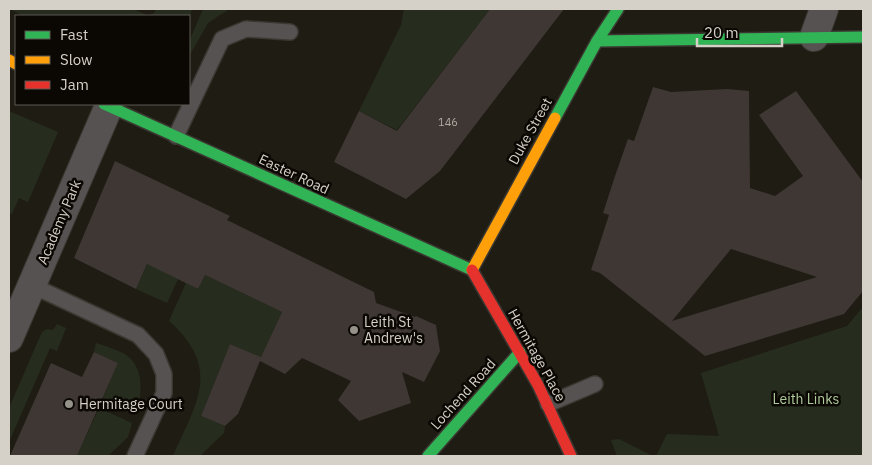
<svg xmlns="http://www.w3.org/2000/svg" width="872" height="465" viewBox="0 0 872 465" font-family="'IBM Plex Sans',sans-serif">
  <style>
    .green { fill: #262d1e }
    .building { fill: #3e3733; fill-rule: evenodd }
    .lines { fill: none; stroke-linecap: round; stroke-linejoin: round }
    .lane-casing { stroke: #3b3832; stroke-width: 18 }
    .street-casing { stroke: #3b3832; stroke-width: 30 }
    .fast-casing { stroke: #3b3832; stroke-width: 14 }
    .slow-casing { stroke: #3b3832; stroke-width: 14 }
    .jam-casing { stroke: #3b3832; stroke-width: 14 }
    .lane { stroke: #565252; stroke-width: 15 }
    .street { stroke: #565252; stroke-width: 28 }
    .fast { stroke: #30b455; stroke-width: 11 }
    .slow { stroke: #ff9f0a; stroke-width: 11 }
    .jam { stroke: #e5322d; stroke-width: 11 }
    .poi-dot { fill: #959289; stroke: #0b0804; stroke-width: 2 }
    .labels { text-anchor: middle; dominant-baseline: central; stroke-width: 5; stroke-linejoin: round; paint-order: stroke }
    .number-label { font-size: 11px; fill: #afaaa3 }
    .street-label { font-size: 14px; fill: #d5d1c8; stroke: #0b0804 }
    .poi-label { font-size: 14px; fill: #d5d1c8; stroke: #0b0804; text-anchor: start }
    .park-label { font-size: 14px; fill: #afca99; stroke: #0b0804 }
  </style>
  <rect width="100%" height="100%" fill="#1f1c14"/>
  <g class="green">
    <path d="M9,9H133L149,16L154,13L156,9H192L189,18L24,16Z"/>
    <path d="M203,9H229L208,23L189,56V42Z"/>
    <path d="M404,9H490L397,130L359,111L401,25Z"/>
    <path d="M9,111L58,132L28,202L19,198L12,214L9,213Z"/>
    <path d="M153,251L173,260L166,273L178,279L167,303L136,289Z"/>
    <path d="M205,275L282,312L261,357L230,344L201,416L225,426L224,433L200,456H173C197,402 222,368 169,321L186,283L198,289Z"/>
    <path d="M863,307V456H656L667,434L719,436L701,373L847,326Z"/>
    <path d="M57,324L66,328L57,351L50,348L9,442V408L42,332L47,329L53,330Z"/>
    <path d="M96,343C105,346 115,349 123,353C145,365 143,395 135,415L102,400L118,363L94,352Z"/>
    <path d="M99,408L132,423L128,437L108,456H77Z"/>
    <path d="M619,439L653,456H617L611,440Z"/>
  </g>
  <g class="building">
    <path d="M490,9H564L440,171L406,199L334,162L359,111L397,131Z"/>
    <path d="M653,87L671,92L727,89L749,91L750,188L775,196L803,176L759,115L796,91L863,182V291L844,314L705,356L600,273L591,270L609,215L603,213L615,176L628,139L634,141ZM731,249L817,277L672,321Z"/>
    <path d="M115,161L230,216L227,220L374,292L376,303L415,317L416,316L436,325L440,351L424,382L402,372L411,403L359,421L338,400L351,381L302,358L285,374L260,361L238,414L225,426L201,416L230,344L261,357L282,312L205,275L198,289L147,264L136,289L74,258Z"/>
    <path d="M94,352L118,363L77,456H10L51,363L82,377Z"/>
  </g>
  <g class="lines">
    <defs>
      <g id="lane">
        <path d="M176,136L222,39L246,29L290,32"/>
        <path d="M31,285L138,335L156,354L164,374V393L135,456"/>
        <path d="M548,404L595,384"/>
      </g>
      <g id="street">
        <path d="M814,37L824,9"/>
        <path d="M9,338L109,106"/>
      </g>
      <g id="fast">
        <path d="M597,41L863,37"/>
        <path d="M104,104L472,270"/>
        <path d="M555,118L597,41L618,9"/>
        <path d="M428,456L520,352"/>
      </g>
      <g id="slow">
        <path d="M9,60L16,64"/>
        <path d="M472,270L555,118"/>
      </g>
      <path id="jam" d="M472,270L538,385L571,456"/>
    </defs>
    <use href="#lane" class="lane-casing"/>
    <use href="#street" class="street-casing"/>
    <use href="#fast" class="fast-casing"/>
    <use href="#slow" class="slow-casing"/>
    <use href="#jam" class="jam-casing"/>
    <use href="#lane" class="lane"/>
    <use href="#street" class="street"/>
    <use href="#fast" class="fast"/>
    <use href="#slow" class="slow"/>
    <use href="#jam" class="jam"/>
  </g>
  <g class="poi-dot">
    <circle cx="354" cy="330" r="5"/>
    <circle cx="69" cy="404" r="5"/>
  </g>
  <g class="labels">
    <g class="number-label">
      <text x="448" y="122">146</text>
    </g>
    <g class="street-label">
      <text transform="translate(530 131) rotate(-61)">Duke Street</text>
      <text transform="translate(294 174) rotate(25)">Easter Road</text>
      <text transform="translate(59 222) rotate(-67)">Academy Park</text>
      <text transform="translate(537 355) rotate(61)">Hermitage Place</text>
      <text transform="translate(463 394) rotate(-48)">Lochend Road</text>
    </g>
    <g class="poi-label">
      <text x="364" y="322">Leith St<tspan x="364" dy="16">Andrew's</tspan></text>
      <text x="79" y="404">Hermitage Court</text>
    </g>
    <g class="park-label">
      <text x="806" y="399">Leith Links</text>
    </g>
  </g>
  <rect width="872" height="465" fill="none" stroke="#d5d1c8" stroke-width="20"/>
  <rect x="15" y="15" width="175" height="90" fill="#0b0804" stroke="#5c5852"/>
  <rect x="25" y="31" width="25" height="8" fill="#30b455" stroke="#5c5852"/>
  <text x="60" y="40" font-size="15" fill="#d5d1c8">Fast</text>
  <rect x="25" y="56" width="25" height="8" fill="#ff9f0a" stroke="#5c5852"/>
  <text x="60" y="65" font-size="15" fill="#d5d1c8">Slow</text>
  <rect x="25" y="81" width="25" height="8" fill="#e5322d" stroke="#5c5852"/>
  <text x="60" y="90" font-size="15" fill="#d5d1c8">Jam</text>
  <path d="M697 38v8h85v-8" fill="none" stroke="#d5d1c8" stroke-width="2.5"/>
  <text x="704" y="38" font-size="15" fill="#d5d1c8" stroke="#0b0804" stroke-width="4" paint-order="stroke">20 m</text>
</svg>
